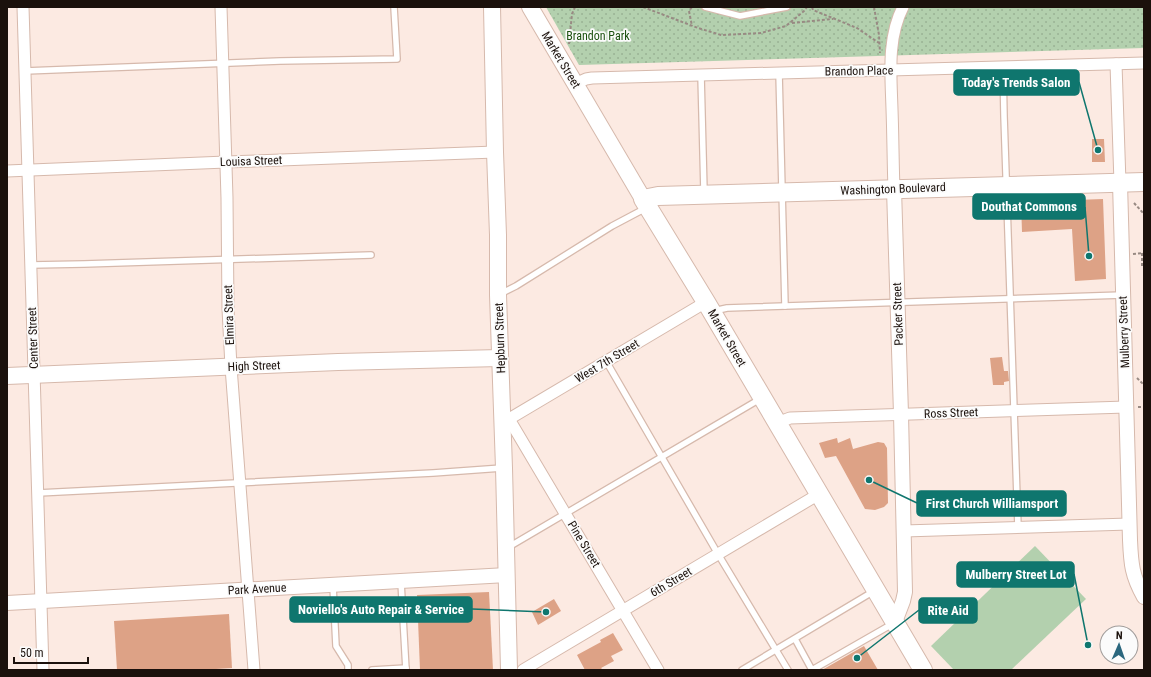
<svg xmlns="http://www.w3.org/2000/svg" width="1151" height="677" viewBox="0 0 1151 677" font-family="'Roboto Condensed',sans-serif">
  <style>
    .grass { fill: url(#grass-dots) }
    .garden { fill: #b3d0ae }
    .building { fill: #dda286 }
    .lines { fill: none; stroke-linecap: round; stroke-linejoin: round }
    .service-casing { stroke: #d6b9ac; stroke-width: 8 }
    .minor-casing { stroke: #d6b9ac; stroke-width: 13 }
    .tertiary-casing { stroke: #d6b9ac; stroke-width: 16 }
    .secondary-casing { stroke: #d6b9ac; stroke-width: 18 }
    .primary-casing { stroke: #d6b9ac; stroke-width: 20 }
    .path { stroke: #988a83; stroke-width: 2; stroke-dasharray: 3 2; stroke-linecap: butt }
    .service { stroke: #fff; stroke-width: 5.5 }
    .minor { stroke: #fff; stroke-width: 11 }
    .tertiary { stroke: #fff; stroke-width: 14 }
    .secondary { stroke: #fff; stroke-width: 16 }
    .primary { stroke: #fff; stroke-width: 18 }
    .labels { text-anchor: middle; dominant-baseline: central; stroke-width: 3.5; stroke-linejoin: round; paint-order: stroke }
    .park-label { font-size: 12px; fill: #1b500f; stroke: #fbfbfb }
    .street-label { font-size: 12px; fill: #1b110c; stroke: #fbfbfb }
    .leader { fill: none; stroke: #0f766e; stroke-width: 1.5 }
    .callout-dot { fill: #0f766e; stroke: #fbfbfb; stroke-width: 1.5 }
    .callout { fill: #0f766e; stroke: #0f766e; stroke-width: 1.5 }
    .callout-label { font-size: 13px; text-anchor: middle; font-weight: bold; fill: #fff }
  </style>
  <defs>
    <pattern id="grass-dots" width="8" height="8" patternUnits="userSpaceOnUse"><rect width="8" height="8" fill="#b3d0ae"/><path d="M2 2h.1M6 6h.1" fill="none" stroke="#99b294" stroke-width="1.8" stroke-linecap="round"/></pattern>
  </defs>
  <rect width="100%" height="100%" fill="#fceae2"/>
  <path class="grass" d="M546,7H1144V48L579,65Z"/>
  <path class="garden" d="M1035,546L1086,599L1011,670H954L931,646Z"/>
  <g class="building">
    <path d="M1092,139H1104L1105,162H1092Z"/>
    <path d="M1103,199L1106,279L1075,281L1072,229L1022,232L1021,202Z"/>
    <path d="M1002,357L1004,371H1008L1009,381L1004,382V385H993L990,358Z"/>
    <path d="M837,438L838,443L850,438L853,449L878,442L884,443L887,448L888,503L884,507L875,510L865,509L836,456L825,458L819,443Z"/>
    <path d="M489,592L493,670H420L417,595Z"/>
    <path d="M554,599L561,611L538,625L532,612Z"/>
    <path d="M229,614L232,668L200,670H117L114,621Z"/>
    <path d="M613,633L623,650L611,656L614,661L601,668L603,670H585L577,655L601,642L600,640Z"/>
    <path d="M864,646L878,670H822Z"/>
  </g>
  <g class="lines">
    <defs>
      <g id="service">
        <path d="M705,7L740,16L787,7"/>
        <path d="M1003,67L1004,116L1018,527"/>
        <path d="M25,71L280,61L397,59L394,7"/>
        <path d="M779,73L785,306"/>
        <path d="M701,75L704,192"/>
        <path d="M31,265L84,264L371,255"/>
        <path d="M500,294L516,286L612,226L646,208"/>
        <path d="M714,312L718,310L727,308L1123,295"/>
        <path d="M606,361L718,554L788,670"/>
        <path d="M38,493L433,473L502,468"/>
        <path d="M507,548L760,399"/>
        <path d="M401,582L406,670"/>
        <path d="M333,586L336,646L348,665V670"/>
        <path d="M795,639L812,670"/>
        <path d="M372,670L406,668"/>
        <path d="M742,670L874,591"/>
        <path d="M812,670L894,623"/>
      </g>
      <g id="minor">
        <path d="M23,7L43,670"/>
        <path d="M221,7L227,198L228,309L231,367L254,670"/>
        <path d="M1116,64L1120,183"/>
        <path d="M575,84L586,79L592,78L1144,63"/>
        <path d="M7,171L226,162L495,152"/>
        <path d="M894,189C893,163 893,136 892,109C891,75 887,38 903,7"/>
        <path d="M503,419H509L706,302"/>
        <path d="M509,419L658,670"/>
        <path d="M777,423L790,418L1126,407"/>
        <path d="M904,531L1129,524"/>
        <path d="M523,670L819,494"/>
      </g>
      <g id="tertiary">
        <path d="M1120,183L1130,540C1131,564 1132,576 1144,597"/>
        <path d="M894,189L901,414L905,592L903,601L895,622"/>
        <path d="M7,603L507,575"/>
      </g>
      <g id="secondary">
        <path d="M492,7L495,152L498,235V295L504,468L509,670"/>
        <path d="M530,7L643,199"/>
        <path d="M7,376L338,362L500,358"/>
      </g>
      <path id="primary" d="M923,670L706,302L643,199L658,196L1144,182"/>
    </defs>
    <use href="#service" class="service-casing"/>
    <use href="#minor" class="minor-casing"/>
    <use href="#tertiary" class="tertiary-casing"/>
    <use href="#secondary" class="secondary-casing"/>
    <use href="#primary" class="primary-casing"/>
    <g class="path">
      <path d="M643,7L698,28L721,35L761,33L786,26L804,11L807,7"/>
      <path d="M692,7L689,11L692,26"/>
      <path d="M812,7L813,10L857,28L879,43"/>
      <path d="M874,7L879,35L880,53"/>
      <path d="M792,23L833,19"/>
      <path d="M569,44L572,14L575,7"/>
      <path d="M1134,203L1144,214"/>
      <path d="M1142,253V267H1144"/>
      <path d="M1133,254L1144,253"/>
      <path d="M1137,378L1144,385"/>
      <path d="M1138,407H1144"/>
    </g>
    <use href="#service" class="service"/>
    <use href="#minor" class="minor"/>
    <use href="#tertiary" class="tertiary"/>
    <use href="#secondary" class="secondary"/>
    <use href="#primary" class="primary"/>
  </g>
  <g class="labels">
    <g class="park-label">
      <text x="598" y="36">Brandon Park</text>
    </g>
    <g class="street-label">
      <text transform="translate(561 60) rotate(59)">Market Street</text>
      <text transform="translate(859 71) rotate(-1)">Brandon Place</text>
      <text transform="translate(251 161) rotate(-2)">Louisa Street</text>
      <text transform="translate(893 189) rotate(-2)">Washington Boulevard</text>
      <text transform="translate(898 314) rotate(-92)">Packer Street</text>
      <text transform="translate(229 315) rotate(-92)">Elmira Street</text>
      <text transform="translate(1124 332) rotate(-92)">Mulberry Street</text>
      <text transform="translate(33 338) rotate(-92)">Center Street</text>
      <text transform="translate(500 338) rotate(-92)">Hepburn Street</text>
      <text transform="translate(727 338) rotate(60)">Market Street</text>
      <text transform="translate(607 361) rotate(-31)">West 7th Street</text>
      <text transform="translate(254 366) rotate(-2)">High Street</text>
      <text transform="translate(951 413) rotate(-2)">Ross Street</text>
      <text transform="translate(584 544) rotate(59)">Pine Street</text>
      <text transform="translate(671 582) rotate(-31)">6th Street</text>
      <text transform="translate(257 589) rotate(-3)">Park Avenue</text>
    </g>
  </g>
  <path class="leader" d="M1098 150L1079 82M1089 256L1085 207M869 480L917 503M1088 645L1074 574M546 612L472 609M857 658L919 610"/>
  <g class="callout-dot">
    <circle cx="1098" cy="150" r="4"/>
    <circle cx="1089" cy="256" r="4"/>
    <circle cx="869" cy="480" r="4"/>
    <circle cx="1088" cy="645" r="4"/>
    <circle cx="546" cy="612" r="4"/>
    <circle cx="857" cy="658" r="4"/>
  </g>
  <g class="callout">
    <rect x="954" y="70" width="125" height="25" rx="4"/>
    <rect x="973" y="194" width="112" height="25" rx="4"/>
    <rect x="917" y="491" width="149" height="25" rx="4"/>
    <rect x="957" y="562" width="117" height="25" rx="4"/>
    <rect x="290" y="597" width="182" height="25" rx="4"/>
    <rect x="919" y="598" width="58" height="25" rx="4"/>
  </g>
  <g class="callout-label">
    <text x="1016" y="87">Today's Trends Salon</text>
    <text x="1029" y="211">Douthat Commons</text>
    <text x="992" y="508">First Church Williamsport</text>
    <text x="1016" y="579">Mulberry Street Lot</text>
    <text x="381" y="614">Noviello's Auto Repair &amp; Service</text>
    <text x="948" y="615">Rite Aid</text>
  </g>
  <rect width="1151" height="677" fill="none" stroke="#1b110c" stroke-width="16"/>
  <g transform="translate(1119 645) rotate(2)"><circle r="19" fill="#fbfbfb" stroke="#a19d9b"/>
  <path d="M0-3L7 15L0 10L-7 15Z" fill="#2b677e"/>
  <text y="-6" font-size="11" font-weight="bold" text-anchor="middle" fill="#1b110c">N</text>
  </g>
  <path d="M14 657v6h74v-6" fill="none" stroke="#1b110c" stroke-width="2"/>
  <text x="20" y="657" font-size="12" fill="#1b110c" stroke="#fbfbfb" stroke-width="3" paint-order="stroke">50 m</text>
</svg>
